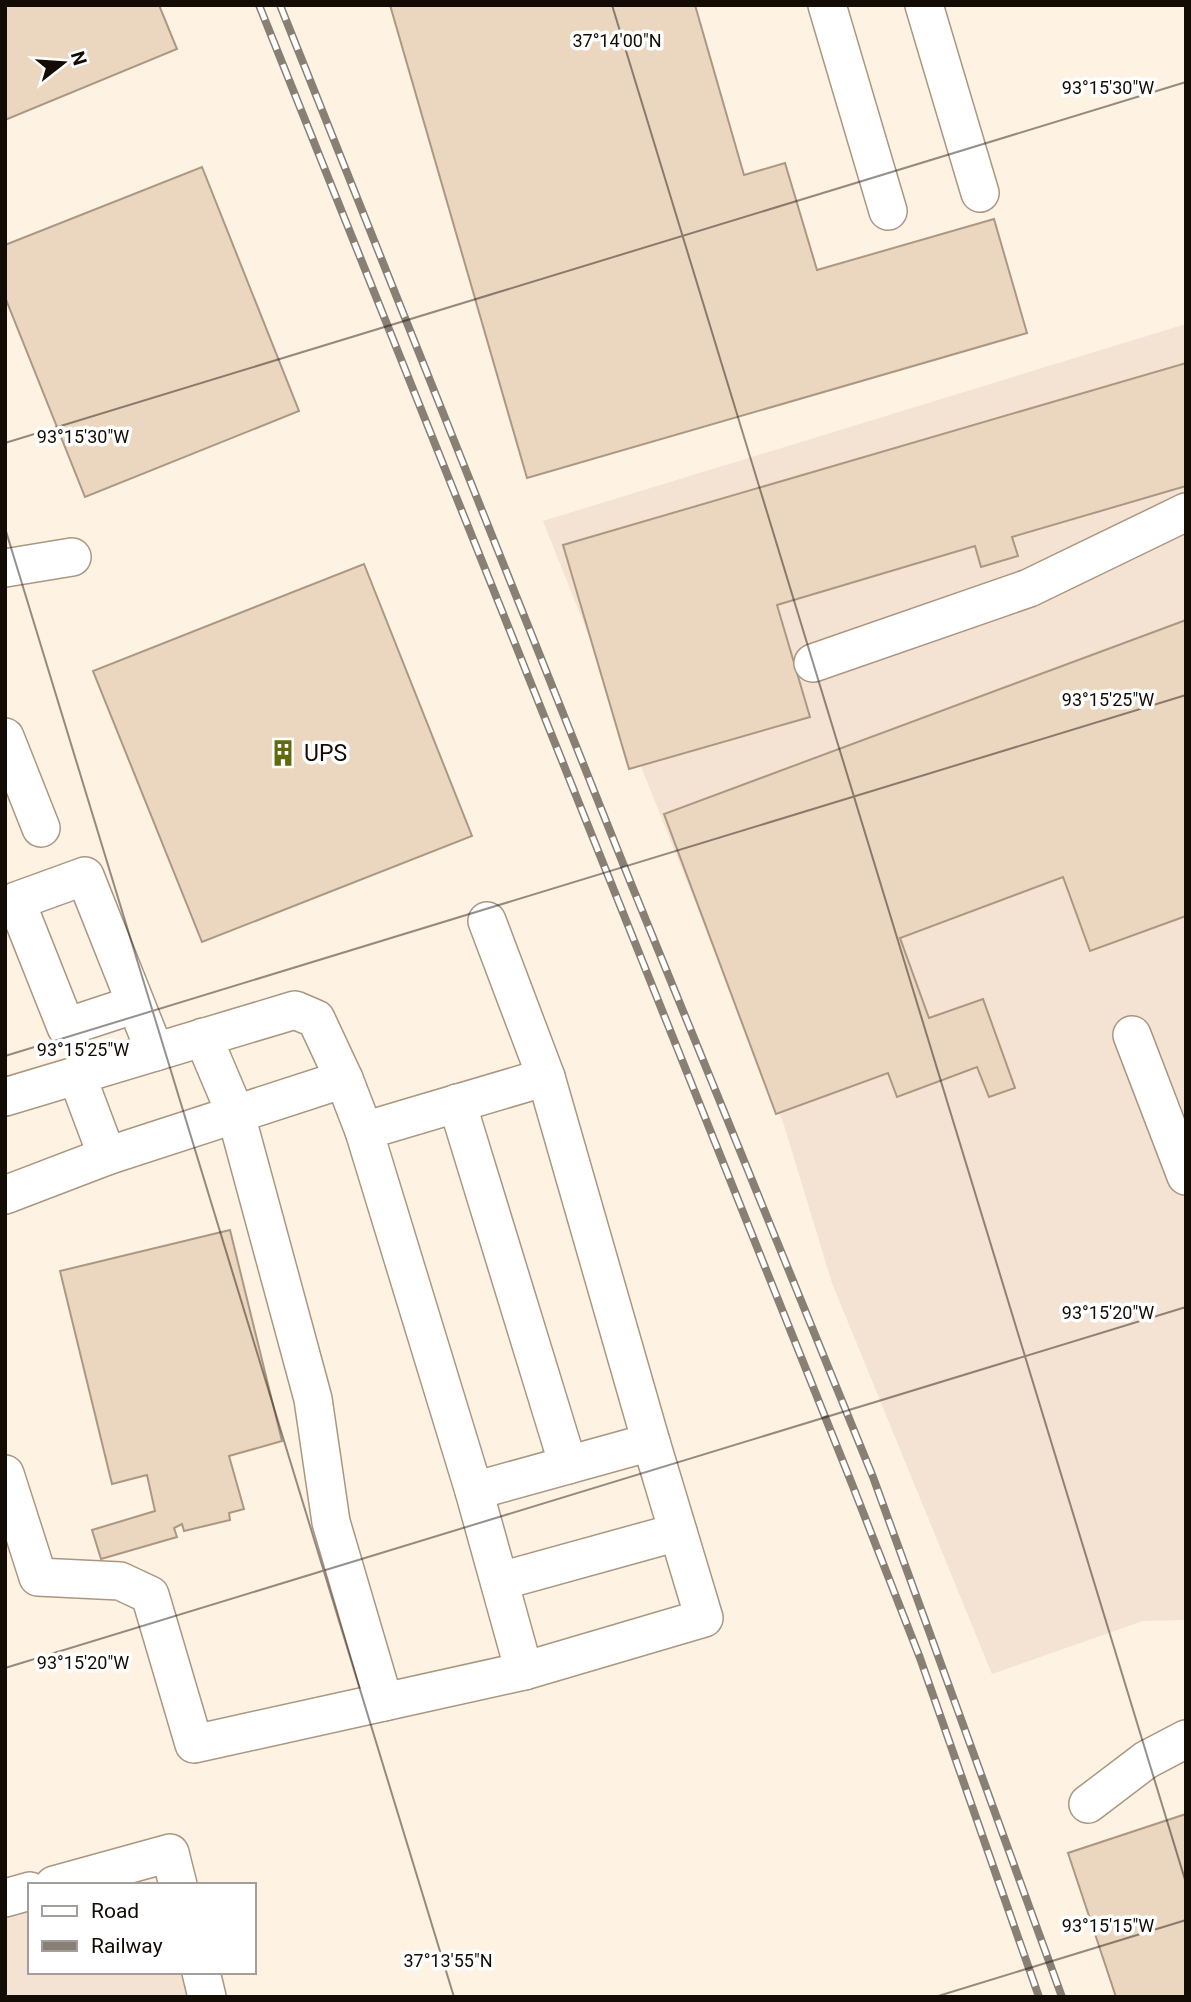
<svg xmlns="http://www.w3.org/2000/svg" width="1191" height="2002" viewBox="0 0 1191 2002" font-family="Roboto,sans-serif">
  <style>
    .industrial { fill: #f4e2d2 }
    .building { fill: #ebd6bf; stroke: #ac9882; stroke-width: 2 }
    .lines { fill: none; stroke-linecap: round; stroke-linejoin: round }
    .minor-casing { stroke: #ab9781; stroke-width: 40 }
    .minor { stroke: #fff; stroke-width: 37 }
    .rail-casing { stroke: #898075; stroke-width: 8 }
    .rail { stroke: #fff; stroke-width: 5; stroke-dasharray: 16; stroke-linecap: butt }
    .ticks { fill: none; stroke: #130c05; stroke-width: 2; stroke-opacity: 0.45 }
    .labels { text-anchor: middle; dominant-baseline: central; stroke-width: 7; stroke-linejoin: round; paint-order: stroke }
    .poi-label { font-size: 23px; fill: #130c05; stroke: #fff; text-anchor: start }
    .ticks-label { font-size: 18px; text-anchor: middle; fill: #130c05; stroke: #fff; stroke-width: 7; stroke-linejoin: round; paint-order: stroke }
  </style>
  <rect width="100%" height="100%" fill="#fef2e3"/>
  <g class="industrial">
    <path d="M1186,324V1620L1143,1621L992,1674L832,1283L783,1122L543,521Z"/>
    <path d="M30,1903V1972H191L197,1997H5V1910Z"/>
  </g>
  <g class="building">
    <path d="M5,5H159L177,49L5,120Z"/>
    <path d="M390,5H695L744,175L785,163L817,270L994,219L1027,333L527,478Z"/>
    <path d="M202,167L299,411L85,497L5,297V245Z"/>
    <path d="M1186,363V486L1012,537L1018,556L981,567L975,546L777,605L810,717L629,769L563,545Z"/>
    <path d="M364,564L472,836L202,942L93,671Z"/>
    <path d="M1186,620V916L1090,951L1063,877L900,938L929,1018L983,999L1015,1088L989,1097L977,1067L897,1097L888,1073L776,1114L664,814Z"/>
    <path d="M230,1230L282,1441L229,1456L244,1509L229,1513L230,1520L184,1531L182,1524L174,1528L177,1537L101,1559L92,1530L155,1511L147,1475L112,1484L60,1271Z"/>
    <path d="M1186,1814V1997H1116L1068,1853Z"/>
  </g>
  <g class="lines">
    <defs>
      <g id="minor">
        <path d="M827,5L888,211"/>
        <path d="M924,5L980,193"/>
        <path d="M5,568L72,557"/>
        <path d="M813,663L1029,588L1186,512"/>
        <path d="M5,737L41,828"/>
        <path d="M136,1004L66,1027L16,901L85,876L155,1052"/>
        <path d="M1132,1035L1186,1176"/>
        <path d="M77,1076L107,1156L344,1079L364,1131L474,1491L651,1442L546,1077L487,921"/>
        <path d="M5,1097L295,1010L316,1019L344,1079"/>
        <path d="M457,1103L568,1465"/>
        <path d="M364,1131L546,1077"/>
        <path d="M5,1195L107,1156"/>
        <path d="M5,1474L38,1577L120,1581L150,1595L194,1744L384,1702L331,1522L313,1399L236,1115L203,1037"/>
        <path d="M474,1491L524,1671L704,1618L651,1442"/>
        <path d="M501,1581L678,1532"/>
        <path d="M384,1702L524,1671"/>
        <path d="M1088,1804L1146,1760L1186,1739"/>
        <path d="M54,1885L170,1853L178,1885"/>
        <path d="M5,1898L30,1891"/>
        <path d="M201,1972L207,1997"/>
      </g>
    </defs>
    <use href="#minor" class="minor-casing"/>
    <use href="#minor" class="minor"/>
    <defs>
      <g id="rail">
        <path d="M259,5L852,1484L920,1658L1039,1997"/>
        <path d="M280,5L630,881L873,1477L1062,1997"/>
      </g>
    </defs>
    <use href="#rail" class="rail-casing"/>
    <use href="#rail" class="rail"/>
  </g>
  <path class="ticks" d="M612,5L1186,1883M5,443L1186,82M5,528L454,1997M5,1056L1186,695M5,1668L1186,1307M935,1997L1186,1920"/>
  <defs>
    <symbol id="building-bare" viewBox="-9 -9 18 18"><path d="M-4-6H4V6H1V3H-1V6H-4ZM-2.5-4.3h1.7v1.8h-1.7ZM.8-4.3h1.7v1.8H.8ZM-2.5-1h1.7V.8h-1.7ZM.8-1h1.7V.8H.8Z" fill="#616a0f" stroke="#fff" stroke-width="2.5" paint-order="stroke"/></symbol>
  </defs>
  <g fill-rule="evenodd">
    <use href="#building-bare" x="264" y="734" width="38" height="38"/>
  </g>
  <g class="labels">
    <g class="poi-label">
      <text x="304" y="753">UPS</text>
    </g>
  </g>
  <g class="ticks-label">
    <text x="617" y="47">37°14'00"N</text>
    <text x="1108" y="94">93°15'30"W</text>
    <text x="83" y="443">93°15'30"W</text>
    <text x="1108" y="706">93°15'25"W</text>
    <text x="83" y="1056">93°15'25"W</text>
    <text x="1108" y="1319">93°15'20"W</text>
    <text x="83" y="1669">93°15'20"W</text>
    <text x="1108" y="1932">93°15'15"W</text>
    <text x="448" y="1967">37°13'55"N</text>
  </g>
  <rect width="1191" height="2002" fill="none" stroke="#130c05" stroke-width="14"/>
  <rect x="28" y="1883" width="228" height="91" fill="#ffffff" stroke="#a19e9b" stroke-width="2"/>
  <rect x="42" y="1906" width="35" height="10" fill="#ffffff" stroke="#a19e9b" stroke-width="2"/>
  <text x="91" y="1918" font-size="21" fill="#130c05">Road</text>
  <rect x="42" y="1941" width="35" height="10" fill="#898075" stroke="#a19e9b" stroke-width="2"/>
  <text x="91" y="1953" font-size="21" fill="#130c05">Railway</text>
  <g transform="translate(63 63) rotate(73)" stroke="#ffffff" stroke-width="5" paint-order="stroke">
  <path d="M0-5L12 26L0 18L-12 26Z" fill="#130c05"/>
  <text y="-10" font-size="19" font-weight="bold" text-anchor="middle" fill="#130c05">N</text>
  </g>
</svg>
